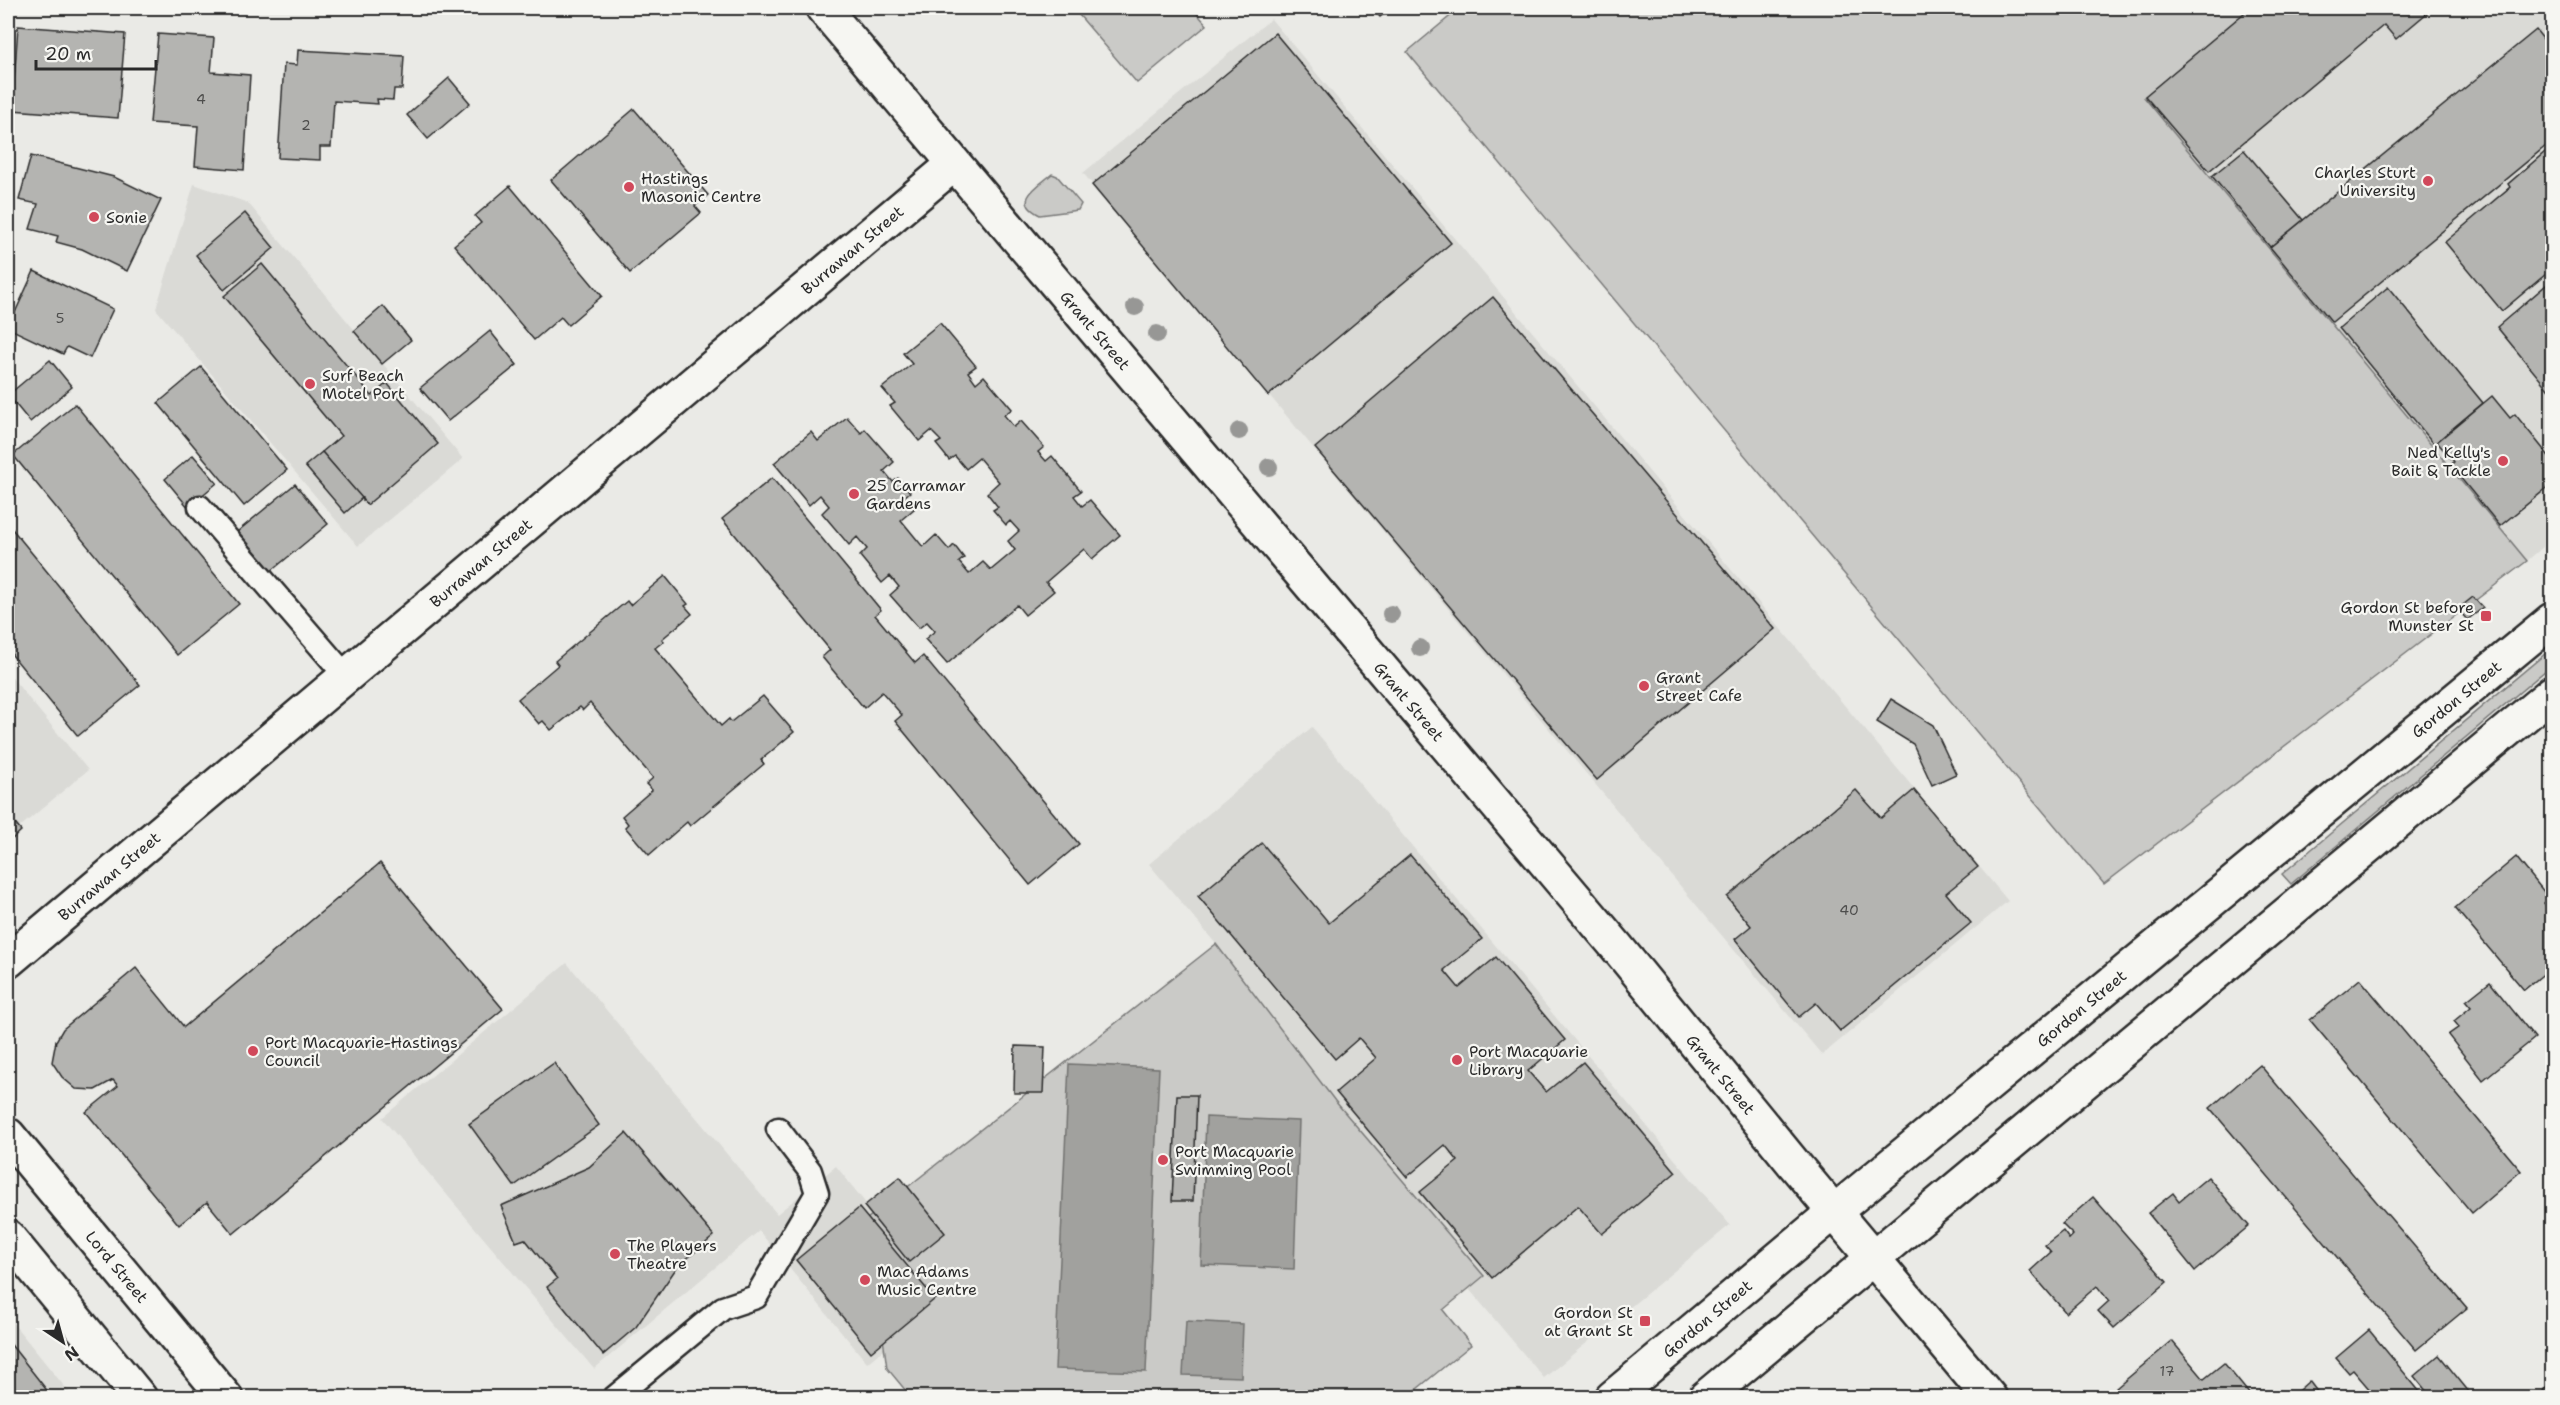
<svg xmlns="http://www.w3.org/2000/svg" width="2560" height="1405" viewBox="0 0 2560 1405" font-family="'Shantell Sans',sans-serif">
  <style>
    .built { fill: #dadad6 }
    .green { fill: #cacac7; stroke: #7a7a79; stroke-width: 1.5 }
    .water { fill: #a1a19e; stroke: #727270; stroke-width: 1.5 }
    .building { fill: #b4b4b1; stroke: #2b2b2b; stroke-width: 1.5 }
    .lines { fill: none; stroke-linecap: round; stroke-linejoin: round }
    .service-casing { stroke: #2b2b2b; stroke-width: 27 }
    .minor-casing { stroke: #2b2b2b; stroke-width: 38 }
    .secondary-casing { stroke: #2b2b2b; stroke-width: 38 }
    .service { stroke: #f6f6f2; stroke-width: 22 }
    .minor { stroke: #f6f6f2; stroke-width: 33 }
    .secondary { stroke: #f6f6f2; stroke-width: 33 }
    .tree { fill: #979795 }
    .poi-dot { fill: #d1495b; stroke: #f6f6f2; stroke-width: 2 }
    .labels { text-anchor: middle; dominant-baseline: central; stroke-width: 4.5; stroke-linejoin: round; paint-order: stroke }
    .number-label { font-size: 14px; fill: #4d4d4c }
    .poi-label { font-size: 16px; fill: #2b2b2b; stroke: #f6f6f2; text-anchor: start }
    .street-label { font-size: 16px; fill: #2b2b2b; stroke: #f6f6f2 }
  </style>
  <rect width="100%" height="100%" fill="#eaeae6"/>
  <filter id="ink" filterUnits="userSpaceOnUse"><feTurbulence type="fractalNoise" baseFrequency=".0167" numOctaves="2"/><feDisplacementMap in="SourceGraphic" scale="12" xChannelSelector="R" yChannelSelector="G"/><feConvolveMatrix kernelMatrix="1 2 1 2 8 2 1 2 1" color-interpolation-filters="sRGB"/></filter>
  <g filter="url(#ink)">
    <g class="built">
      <path d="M2251,8H2539L2552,24V539L2527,561L2144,97Z"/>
      <path d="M1271,19L2008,901L1822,1055L1083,173Z"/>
      <path d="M194,184L248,203L463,459L358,546L156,309Z"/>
      <path d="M8,673L88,770L8,837Z"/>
      <path d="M1312,727L1730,1225L1544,1378L1469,1289L1484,1276L1335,1101L1216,944L1149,864Z"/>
      <path d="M567,963L777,1214L836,1166L943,1300L867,1363L759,1231L594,1369L382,1118Z"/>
      <path d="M8,1317L73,1397H8Z"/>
    </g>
    <g class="green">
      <path d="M1073,8H1192L1207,25L1137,83Z"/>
      <path d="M1460,8H2251L2144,97L2527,561L2104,884L1407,52Z"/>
      <path d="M1052,174L1057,176L1081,204L1078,210L1040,215C1011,201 1038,186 1052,174Z"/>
      <path d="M2552,648V665L2291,884L2282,874Z"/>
      <path d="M1216,944L1335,1101L1484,1276L1443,1310L1471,1345L1407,1397H911L887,1368L867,1219Z"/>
    </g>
    <g class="water">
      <path d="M1069,1064L1159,1068L1146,1372L1055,1369Z"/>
      <path d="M1206,1117L1299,1121L1294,1269L1201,1265Z"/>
      <path d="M1186,1321L1243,1324L1241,1377L1183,1375Z"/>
    </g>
    <g class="building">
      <path d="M1372,8H1391L1380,17Z"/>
      <path d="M2250,8H2433L2396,39L2384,25L2209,171L2145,96Z"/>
      <path d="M18,26L125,34L118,118L12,110Z"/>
      <path d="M2536,30L2552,50V141L2332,322L2270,247Z"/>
      <path d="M1275,33L1451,243L1268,396L1092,185Z"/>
      <path d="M158,34L214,38L211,72L250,75L244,170L195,166L198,126L150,123Z"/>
      <path d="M298,50L404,56L402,89H394L393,100L377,99L378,104L334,101L331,147H320V160L278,158L284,64L297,65Z"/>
      <path d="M449,78L470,103L428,139L407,115Z"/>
      <path d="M634,109L708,195L695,206L701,213L630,273L551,180Z"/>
      <path d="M2552,146V269L2502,311L2445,242L2510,187L2508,184Z"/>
      <path d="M2244,150L2303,220L2270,247L2212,176Z"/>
      <path d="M31,156L114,177L161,200L127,271L82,249L56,242L58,236L30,229L38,204L19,200Z"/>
      <path d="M510,186L602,296L568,325L561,317L534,340L454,245L481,223L475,216Z"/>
      <path d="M245,213L274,248L224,290L196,255Z"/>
      <path d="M262,264L372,396L387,383L438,444L367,505L322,452L341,436L224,296Z"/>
      <path d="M34,271L113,309L90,358L67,347L63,354L8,328Z"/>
      <path d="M2552,280V394L2497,327Z"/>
      <path d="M2388,287L2483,403L2434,444L2339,328Z"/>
      <path d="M1493,297L1775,629L1597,780L1315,448Z"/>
      <path d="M383,306L411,340L382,364L354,331Z"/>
      <path d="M940,323L976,366L968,372L976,383L984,376L1012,409L1004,415L1014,427L1021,421L1044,447L1038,452L1046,461L1052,456L1081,491L1074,496L1082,506L1090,500L1120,535L1092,559L1084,549L1046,582L1054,591L1025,615L1017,605L947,664L925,639L935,631L927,622L919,628L890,595L899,587L890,576L882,583L860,556L867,549L857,537L849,545L822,513L829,506L820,495L809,505L774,463L811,432L818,441L847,417L861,433L865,429L894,462L884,471L893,482L898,478L910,492L904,497L914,509L901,520L923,547L936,535L949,550L954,545L964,558L959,562L969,574L983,562L991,570L1015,550L1008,541L1019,531L1010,521L1006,525L993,510L998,507L987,493L999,482L979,458L966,469L955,456L949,460L936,444L941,441L931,431L919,441L890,406L895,403L882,388L912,364L903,353Z"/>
      <path d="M490,331L517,365L448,421L420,388Z"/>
      <path d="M50,360L72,387L30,422L8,395Z"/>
      <path d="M201,367L287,470L244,506L158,403Z"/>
      <path d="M2492,396L2510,418L2515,414L2552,460V484L2500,526L2450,465L2454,462L2437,442Z"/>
      <path d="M75,404L239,604L177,655L13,455Z"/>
      <path d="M322,452L362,498L345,513L305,466Z"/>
      <path d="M193,455L217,483L188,507L165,479Z"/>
      <path d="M772,478L881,610L875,615L915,663L923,656L1079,844L1030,885L895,721L902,715L882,692L864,708L822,657L830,650L722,519Z"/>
      <path d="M295,484L328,524L265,576L232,536Z"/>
      <path d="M8,524L140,685L78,736L8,650Z"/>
      <path d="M665,576L688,604L685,606L692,614L662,639L664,641L655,648L721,726L729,719L731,722L763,696L794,732L761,760L764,764L690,826L687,822L649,855L625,827L628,824L622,816L652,790L646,784L653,778L590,703L583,710L580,707L551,730L543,721L539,724L518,699L558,665L555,661L627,601L630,605Z"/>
      <path d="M2473,597L2483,608L2467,620L2458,609Z"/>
      <path d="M1891,699L1933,725L1956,774L1932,785L1913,744L1877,722Z"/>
      <path d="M1856,790L1881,818L1914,790L1978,867L1946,893L1971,923L1840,1031L1816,1003L1799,1017L1735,939L1751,926L1727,897Z"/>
      <path d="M8,815L21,831L8,843Z"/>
      <path d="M1262,843L1329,923L1410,855L1482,939L1444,970L1459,988L1496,957L1565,1040L1528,1071L1546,1092L1583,1062L1676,1172L1602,1234L1578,1206L1492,1278L1420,1192L1458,1161L1445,1145L1407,1177L1336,1092L1376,1058L1359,1038L1335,1059L1198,896Z"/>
      <path d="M2516,857L2549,898L2544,903L2552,913V967L2524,990L2455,908Z"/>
      <path d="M380,863L503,1009L233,1234L207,1202L179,1225L86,1112L118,1086L113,1080L95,1090L76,1089L62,1077L52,1062L56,1041L63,1029L136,968L184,1027Z"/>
      <path d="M2360,979L2521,1171L2472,1213L2310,1020Z"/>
      <path d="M2490,982L2535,1038L2483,1080L2448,1035L2459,1027L2454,1021L2471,1007L2466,1001Z"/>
      <path d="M1015,1046L1045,1047L1043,1093H1014Z"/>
      <path d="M554,1063L599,1125L514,1186L469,1124Z"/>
      <path d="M2260,1065L2467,1308L2416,1350L2210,1108Z"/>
      <path d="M1177,1095H1197L1193,1201H1172Z"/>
      <path d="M626,1133L714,1236L677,1267L636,1327L603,1355L547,1287L557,1279L525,1239L516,1242L501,1206L589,1167Z"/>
      <path d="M900,1177L945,1233L909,1262L864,1206Z"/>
      <path d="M2208,1177L2249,1226L2195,1271L2148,1213L2173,1193L2179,1201Z"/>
      <path d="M2093,1197L2167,1282L2114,1328L2098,1311L2109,1301L2097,1286L2066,1313L2030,1271L2051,1252L2045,1245L2063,1231L2069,1239L2073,1235L2062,1224Z"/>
      <path d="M859,1208L935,1299L871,1352L796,1260Z"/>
      <path d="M2369,1330L2425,1398H2377L2353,1370L2349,1373L2336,1358Z"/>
      <path d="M8,1341L53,1398H8Z"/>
      <path d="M2172,1341L2204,1379L2224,1363L2251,1396L2124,1398L2116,1388Z"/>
      <path d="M2439,1355L2474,1398H2432L2414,1376Z"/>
      <path d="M2309,1381L2322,1398H2290Z"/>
      <path d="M2552,1382V1398H2549L2543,1390Z"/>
    </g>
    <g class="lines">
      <defs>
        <g id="service">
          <path d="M200,507L346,676"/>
          <path d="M614,1398L723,1308L756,1297L817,1193L810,1171L778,1129"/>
        </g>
        <g id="minor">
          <path id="s1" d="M823,8L1616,946L1794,1164L1990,1398"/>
          <path id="s2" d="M8,961L954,164"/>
        </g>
        <g id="secondary">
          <path id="s3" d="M8,1135L226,1398"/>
          <path d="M8,1237L140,1398"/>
          <path id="s4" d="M1612,1398L1834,1212L2552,620"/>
          <path d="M1705,1398L2552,693"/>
        </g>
      </defs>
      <use href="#service" class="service-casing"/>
      <use href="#minor" class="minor-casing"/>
      <use href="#secondary" class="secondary-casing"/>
      <use href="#service" class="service"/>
      <use href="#minor" class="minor"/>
      <use href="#secondary" class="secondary"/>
    </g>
    <g class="tree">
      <circle cx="1135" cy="307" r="9"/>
      <circle cx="1157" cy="334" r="9"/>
      <circle cx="1239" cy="431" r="9"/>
      <circle cx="1269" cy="467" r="9"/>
      <circle cx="1391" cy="614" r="9"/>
      <circle cx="1420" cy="648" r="9"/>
    </g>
  </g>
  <g class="poi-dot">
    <circle cx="2428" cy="181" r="6"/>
    <circle cx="629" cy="187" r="6"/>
    <circle cx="94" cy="217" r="6"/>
    <circle cx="310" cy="384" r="6"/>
    <circle cx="2503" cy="461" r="6"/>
    <circle cx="854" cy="494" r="6"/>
    <rect x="2480" y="610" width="12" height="12" rx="3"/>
    <circle cx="1644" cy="686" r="6"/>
    <circle cx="253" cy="1051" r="6"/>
    <circle cx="1457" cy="1060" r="6"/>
    <circle cx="1163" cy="1160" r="6"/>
    <circle cx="615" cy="1254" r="6"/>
    <circle cx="865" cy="1280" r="6"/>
    <rect x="1639" y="1315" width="12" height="12" rx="3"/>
  </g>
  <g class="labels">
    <g class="number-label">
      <text x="201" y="99">4</text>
      <text x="306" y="125">2</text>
      <text x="60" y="318">5</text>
      <text x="1849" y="910">40</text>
      <text x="2167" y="1371">17</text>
    </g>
    <g class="poi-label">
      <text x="2416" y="172" text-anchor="end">Charles Sturt<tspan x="2416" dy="18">University</tspan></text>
      <text x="641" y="178">Hastings<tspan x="641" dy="18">Masonic Centre</tspan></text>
      <text x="106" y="217">Sonie</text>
      <text x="322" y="375">Surf Beach<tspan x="322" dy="18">Motel Port</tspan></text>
      <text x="2491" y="452" text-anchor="end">Ned Kelly's<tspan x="2491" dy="18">Bait &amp; Tackle</tspan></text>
      <text x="866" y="485">25 Carramar<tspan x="866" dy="18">Gardens</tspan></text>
      <text x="2474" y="607" text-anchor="end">Gordon St before<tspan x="2474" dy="18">Munster St</tspan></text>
      <text x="1656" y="677">Grant<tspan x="1656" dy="18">Street Cafe</tspan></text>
      <text x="265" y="1042">Port Macquarie-Hastings<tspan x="265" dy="18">Council</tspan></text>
      <text x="1469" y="1051">Port Macquarie<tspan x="1469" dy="18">Library</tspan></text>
      <text x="1175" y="1151">Port Macquarie<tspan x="1175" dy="18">Swimming Pool</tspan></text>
      <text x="627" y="1245">The Players<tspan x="627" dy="18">Theatre</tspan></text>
      <text x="877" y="1271">Mac Adams<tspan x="877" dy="18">Music Centre</tspan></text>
      <text x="1633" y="1312" text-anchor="end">Gordon St<tspan x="1633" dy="18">at Grant St</tspan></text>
    </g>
    <g class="street-label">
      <text stroke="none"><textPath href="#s2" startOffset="1104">Burrawan Street</textPath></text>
      <text stroke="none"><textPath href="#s1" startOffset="422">Grant Street</textPath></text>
      <text stroke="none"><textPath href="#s2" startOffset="618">Burrawan Street</textPath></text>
      <text stroke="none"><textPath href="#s4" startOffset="1096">Gordon Street</textPath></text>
      <text stroke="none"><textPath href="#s1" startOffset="908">Grant Street</textPath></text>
      <text stroke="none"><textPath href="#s2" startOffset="132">Burrawan Street</textPath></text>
      <text stroke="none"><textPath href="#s4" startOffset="610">Gordon Street</textPath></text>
      <text stroke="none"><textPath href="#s1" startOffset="1394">Grant Street</textPath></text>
      <text stroke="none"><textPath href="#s3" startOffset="171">Lord Street</textPath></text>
      <text stroke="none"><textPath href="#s4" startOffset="124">Gordon Street</textPath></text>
    </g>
  </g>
  <rect width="2560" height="1405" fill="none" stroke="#f6f6f2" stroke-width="30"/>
  <rect x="15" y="15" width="2530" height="1375" fill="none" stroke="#2b2b2b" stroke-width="2" filter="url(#ink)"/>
  <g transform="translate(63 1342) rotate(144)" stroke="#f6f6f2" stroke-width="4.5" paint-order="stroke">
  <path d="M0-4.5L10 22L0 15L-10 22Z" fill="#2b2b2b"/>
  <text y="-9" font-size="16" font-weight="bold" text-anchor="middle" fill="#2b2b2b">N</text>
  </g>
  <path d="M36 60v9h120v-9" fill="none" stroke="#2b2b2b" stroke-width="3"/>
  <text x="45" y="60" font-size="18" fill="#2b2b2b" stroke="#f6f6f2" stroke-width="4.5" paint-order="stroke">20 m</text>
</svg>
